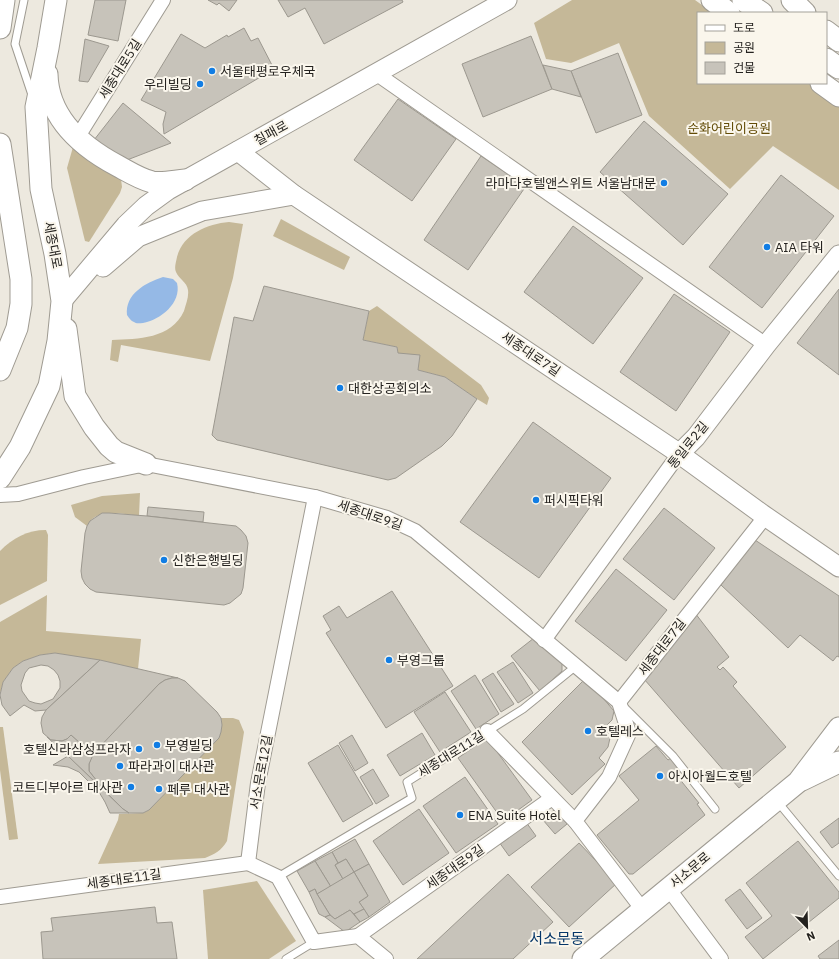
<svg xmlns="http://www.w3.org/2000/svg" width="839" height="959" viewBox="0 0 839 959" font-family="'IBM Plex Sans','Noto Sans KR',sans-serif">
  <style>
    .green { fill: #c5b898 }
    .water { fill: #95b9e6 }
    .building { fill: #c7c3ba; stroke: #9c988f; fill-rule: evenodd }
    .lines { fill: none; stroke-linecap: round; stroke-linejoin: round }
    .lane-casing { stroke: #9f9b92; stroke-width: 9 }
    .street-casing { stroke: #9f9b92; stroke-width: 16 }
    .secondary-casing { stroke: #9f9b92; stroke-width: 21 }
    .primary-casing { stroke: #9f9b92; stroke-width: 23 }
    .lane { stroke: #fff; stroke-width: 7 }
    .street { stroke: #fff; stroke-width: 14 }
    .secondary { stroke: #fff; stroke-width: 19 }
    .primary { stroke: #fff; stroke-width: 21 }
    .poi-dot { fill: #117de4; stroke: #faf6ec; stroke-width: 1.5 }
    .labels { text-anchor: middle; dominant-baseline: central; stroke-width: 4; stroke-linejoin: round; paint-order: stroke }
    .street-label { font-size: 13px; fill: #24221f; stroke: #faf6ec }
    .poi-label { font-size: 13px; fill: #24221f; stroke: #faf6ec; text-anchor: start }
    .park-label { font-size: 13px; fill: #624b06; stroke: #faf6ec }
    .quarter-label { font-size: 15px; fill: #063769; stroke: #faf6ec }
  </style>
  <rect width="100%" height="100%" fill="#ede9df"/>
  <g class="green">
    <path d="M572,0H695L713,13H698V83H811L839,103V190L773,146L730,189L649,116L619,43L571,63L546,59L534,23Z"/>
    <path d="M73,147L121,179L122,187L120,193L89,242L85,241L67,168Z"/>
    <path d="M281,219L350,257L344,270L273,236Z"/>
    <path d="M229,222L243,224L233,278L210,361L121,345L118,362L110,360L112,340C138,339 171,339 184,311C186,304 189,297 188,290C187,282 179,279 176,272C174,268 176,262 177,257C183,234 207,224 229,222Z"/>
    <path d="M377,306L481,385L489,398L487,405L477,399L445,377L418,370L398,353L397,347L363,340L369,311Z"/>
    <path d="M140,493L139,516C120,514 97,507 87,526L75,517L71,505L102,496Z"/>
    <path d="M46,530L48,535L47,581L0,605V551C13,538 27,530 46,530Z"/>
    <path d="M47,595L46,631L141,639L138,669L55,653L40,655L23,661L13,668L3,682L0,694V622Z"/>
    <path d="M221,718H233L239,720L244,732L227,841C221,851 215,854 205,858L98,864L118,820L119,814L143,813L149,810L219,738L222,725Z"/>
    <path d="M0,727H3L18,839L9,840L0,770Z"/>
    <path d="M257,881L296,941L269,959H208L203,890Z"/>
  </g>
  <path class="water" d="M163,277L173,279L177,283C182,303 160,320 143,323C140,323 136,324 134,322C131,321 129,318 127,315C125,294 145,283 163,277Z"/>
  <g class="building">
    <path d="M95,0H126L118,41L88,35Z"/>
    <path d="M208,0H237L229,11L219,3L217,5Z"/>
    <path d="M278,0H402L403,2L324,44L305,8L288,17Z"/>
    <path d="M244,28L251,41L258,38L274,69L164,134L163,124L166,112L141,100L181,34L205,48L227,35L228,37Z"/>
    <path d="M531,36L552,89L483,117L462,64Z"/>
    <path d="M85,39L109,46L88,82L79,81Z"/>
    <path d="M618,53L642,115L596,133L571,71Z"/>
    <path d="M543,65L571,71L581,97L552,89Z"/>
    <path d="M398,99L456,139L412,201L354,160Z"/>
    <path d="M123,103L171,143L127,160L94,140Z"/>
    <path d="M644,121L728,194L683,245L600,172Z"/>
    <path d="M481,156L526,186L468,270L424,240Z"/>
    <path d="M781,175L834,216L762,308L709,267Z"/>
    <path d="M573,226L643,278L593,344L524,292Z"/>
    <path d="M264,286L369,311L363,340L397,347L398,353L420,355L418,370L445,377L477,399L452,436L442,446L396,478L388,480L217,440L212,435L234,317L253,321Z"/>
    <path d="M839,289V375L797,343Z"/>
    <path d="M674,294L730,332L676,411L620,372Z"/>
    <path d="M533,422L611,478L539,578L460,522Z"/>
    <path d="M148,507L204,512L203,522L147,516Z"/>
    <path d="M664,508L715,548L674,600L623,559Z"/>
    <path d="M102,513H109L147,516L236,526L241,530L246,536L248,543L243,588L241,594L230,603L224,605L96,592L90,589L85,584L82,578L81,571L85,533L87,526L90,521Z"/>
    <path d="M752,538L839,596V657L837,656L833,661L800,635L788,648L721,585Z"/>
    <path d="M616,569L667,610L626,661L575,621Z"/>
    <path d="M392,591L453,686L386,728L326,633L331,630L323,616L339,606L347,618Z"/>
    <path d="M695,613L729,657L717,667L720,670L723,667L737,682L733,686L786,747L739,788L644,679Z"/>
    <path d="M534,638L562,660V671L540,691L511,656Z"/>
    <path d="M55,653L100,660L46,710L35,711L24,705L10,716L2,705L0,695L3,682L13,668L23,661L40,655ZM41,665L48,666L54,670L58,675L60,681V688L53,699L41,704L35,703L29,701L22,691L21,685L25,673L29,668Z"/>
    <path d="M100,660L178,678H172L165,680L159,684L93,755L71,735L67,739L62,741L51,740L43,733L41,723L42,717L46,710Z"/>
    <path d="M513,662L533,693L518,703L497,672Z"/>
    <path d="M493,673L514,704L501,712L482,680Z"/>
    <path d="M475,675L499,714L476,729L451,691Z"/>
    <path d="M172,678H178L185,681L217,712L221,718L222,725L221,732L219,738L149,810L143,813H129L123,809L104,790L89,771V764L91,758L95,752L159,684L165,680Z"/>
    <path d="M586,678L614,711L612,720L606,726L610,738L608,747L599,758L605,764L572,795L522,742Z"/>
    <path d="M445,692L471,732L440,752L414,712Z"/>
    <path d="M422,733L435,755L400,776L387,755Z"/>
    <path d="M71,735L93,755L89,764V771L104,790L47,737L51,740L62,741L67,739Z"/>
    <path d="M352,735L368,763L355,771L339,743Z"/>
    <path d="M487,738L532,800L503,821L458,758Z"/>
    <path d="M338,745L373,804L343,822L308,763Z"/>
    <path d="M656,746L668,760L671,758L682,773L678,777L699,803L697,804L705,815L633,874H629L597,835L639,800L619,776Z"/>
    <path d="M68,756L123,809L129,813H110L105,802L99,792L79,772L68,767L53,765Z"/>
    <path d="M373,769L389,796L376,804L360,777Z"/>
    <path d="M465,777L498,824L456,853L423,806Z"/>
    <path d="M419,809L449,853L403,885L373,841Z"/>
    <path d="M555,809L567,824L555,834L543,820Z"/>
    <path d="M839,818V843L832,848L820,832Z"/>
    <path d="M526,822L536,836L509,856L499,842Z"/>
    <path d="M355,839L369,864L354,872L346,859L338,863L332,852Z"/>
    <path d="M798,841L839,892V898L763,959L745,937L772,916L746,883Z"/>
    <path d="M579,843L617,883L569,927L531,887Z"/>
    <path d="M332,852L338,863L335,865L343,879L331,887L315,861Z"/>
    <path d="M346,859L354,872L343,879L335,865Z"/>
    <path d="M315,861L331,887L317,894L315,889L309,892L297,871Z"/>
    <path d="M369,864L390,902L369,917L359,902L368,896L354,872Z"/>
    <path d="M354,872L368,896L359,902L364,909L354,914L350,910L335,919L330,915L317,894Z"/>
    <path d="M508,874L553,922L513,959H417Z"/>
    <path d="M315,889L317,894L330,915L325,917L319,914L309,892Z"/>
    <path d="M740,889L762,918L747,929L725,900Z"/>
    <path d="M155,907L157,923L172,922L177,959H43L41,932L53,931L51,918Z"/>
    <path d="M364,909L369,917L360,922L354,914Z"/>
    <path d="M350,910L360,922L345,932L325,917L330,915L335,919Z"/>
    <path d="M839,940V959H820L818,956Z"/>
  </g>
  <g class="lines">
    <defs>
      <g id="lane">
        <path d="M24,0L15,44L32,95"/>
        <path d="M625,708L673,756L715,809"/>
        <path d="M777,801L839,876"/>
        <path d="M278,877L412,798L407,782L523,709L576,666"/>
        <path d="M286,959L314,942"/>
      </g>
      <g id="street">
        <path d="M377,74L766,345"/>
        <path d="M77,138L163,0"/>
        <path d="M0,495L18,494L84,477L146,464L315,497L387,518L415,531L619,702L629,733L609,777L575,821L643,910"/>
        <path d="M315,497L258,783L248,863L278,877L314,942L358,936L386,959"/>
        <path d="M544,640L679,454"/>
        <path d="M619,702L765,517"/>
        <path d="M487,731L575,821"/>
        <path d="M668,888L721,959"/>
        <path d="M0,897L248,863"/>
        <path d="M358,936L552,798"/>
      </g>
      <g id="secondary">
        <path d="M238,151L294,195L674,450L762,514L839,567"/>
        <path d="M103,267L138,237L202,211L294,195"/>
        <path d="M62,301L126,225L146,206L168,190L507,0"/>
        <path d="M679,454L696,437L766,345L839,255"/>
      </g>
      <g id="primary">
        <path d="M712,0L729,13"/>
        <path d="M743,0L762,13"/>
        <path d="M792,0L805,13"/>
        <path d="M0,28L4,0"/>
        <path d="M826,31L839,41"/>
        <path d="M826,59L839,68"/>
        <path d="M47,74C48,118 82,147 118,166C129,172 140,179 152,182C162,184 174,181 185,180"/>
        <path d="M821,83L839,96"/>
        <path d="M0,144L21,279V304L17,328L0,370"/>
        <path d="M66,329L75,396L94,427L109,446L116,452L146,464"/>
        <path d="M0,478L20,447L49,386L58,341L62,301L55,254L41,189L36,107L48,48L56,0"/>
        <path d="M802,780L839,762"/>
        <path d="M583,959L798,782L839,728"/>
      </g>
    </defs>
    <use href="#lane" class="lane-casing"/>
    <use href="#street" class="street-casing"/>
    <use href="#secondary" class="secondary-casing"/>
    <use href="#primary" class="primary-casing"/>
    <use href="#lane" class="lane"/>
    <use href="#street" class="street"/>
    <use href="#secondary" class="secondary"/>
    <use href="#primary" class="primary"/>
  </g>
  <g class="poi-dot">
    <circle cx="212" cy="71" r="4"/>
    <circle cx="200" cy="84" r="4"/>
    <circle cx="664" cy="183" r="4"/>
    <circle cx="767" cy="247" r="4"/>
    <circle cx="340" cy="388" r="4"/>
    <circle cx="536" cy="500" r="4"/>
    <circle cx="164" cy="560" r="4"/>
    <circle cx="389" cy="660" r="4"/>
    <circle cx="588" cy="731" r="4"/>
    <circle cx="157" cy="745" r="4"/>
    <circle cx="139" cy="749" r="4"/>
    <circle cx="120" cy="766" r="4"/>
    <circle cx="660" cy="776" r="4"/>
    <circle cx="131" cy="787" r="4"/>
    <circle cx="159" cy="789" r="4"/>
    <circle cx="460" cy="815" r="4"/>
  </g>
  <g class="labels">
    <g class="street-label">
      <text transform="translate(120 69) rotate(-58)">세종대로5길</text>
      <text transform="translate(271 133) rotate(-29)">칠패로</text>
      <text transform="translate(53 245) rotate(79)">세종대로</text>
      <text transform="translate(531 354) rotate(34)">세종대로7길</text>
      <text transform="translate(688 445) rotate(-51)">통일로2길</text>
      <text transform="translate(370 515) rotate(19)">세종대로9길</text>
      <text transform="translate(662 647) rotate(-52)">세종대로7길</text>
      <text transform="translate(451 754) rotate(-32)">세종대로11길</text>
      <text transform="translate(261 772) rotate(-80)">서소문로12길</text>
      <text transform="translate(455 867) rotate(-35)">세종대로9길</text>
      <text transform="translate(690 870) rotate(-40)">서소문로</text>
      <text transform="translate(124 879) rotate(-8)">세종대로11길</text>
    </g>
    <g class="poi-label">
      <text x="220" y="71">서울태평로우체국</text>
      <text x="192" y="84" text-anchor="end">우리빌딩</text>
      <text x="656" y="183" text-anchor="end">라마다호텔앤스위트 서울남대문</text>
      <text x="775" y="247">AIA 타워</text>
      <text x="348" y="388">대한상공회의소</text>
      <text x="544" y="500">퍼시픽타워</text>
      <text x="172" y="560">신한은행빌딩</text>
      <text x="397" y="660">부영그룹</text>
      <text x="596" y="731">호텔레스</text>
      <text x="165" y="745">부영빌딩</text>
      <text x="131" y="749" text-anchor="end">호텔신라삼성프라자</text>
      <text x="128" y="766">파라과이 대사관</text>
      <text x="668" y="776">아시아월드호텔</text>
      <text x="123" y="787" text-anchor="end">코트디부아르 대사관</text>
      <text x="167" y="789">페루 대사관</text>
      <text x="468" y="815">ENA Suite Hotel</text>
    </g>
    <g class="park-label">
      <text x="729" y="128">순화어린이공원</text>
    </g>
    <g class="quarter-label">
      <text x="557" y="938">서소문동</text>
    </g>
  </g>
  <rect x="697" y="12" width="130" height="72" fill="#faf6ec" stroke="#a4a19a"/>
  <rect x="705" y="25" width="20" height="6" fill="#ffffff" stroke="#a4a19a"/>
  <text x="733" y="32" font-size="12" fill="#24221f">도로</text>
  <rect x="705" y="42" width="20" height="12" fill="#c5b898" stroke="#a4a19a"/>
  <text x="733" y="52" font-size="12" fill="#24221f">공원</text>
  <rect x="705" y="62" width="20" height="12" fill="#c7c3ba" stroke="#a4a19a"/>
  <text x="733" y="72" font-size="12" fill="#24221f">건물</text>
  <g transform="translate(807 927) rotate(157)" stroke="#faf6ec" stroke-width="3" paint-order="stroke">
  <path d="M0-3L7 15L0 10L-7 15Z" fill="#24221f"/>
  <text y="-6" font-size="11" font-weight="bold" text-anchor="middle" fill="#24221f">N</text>
  </g>
</svg>
